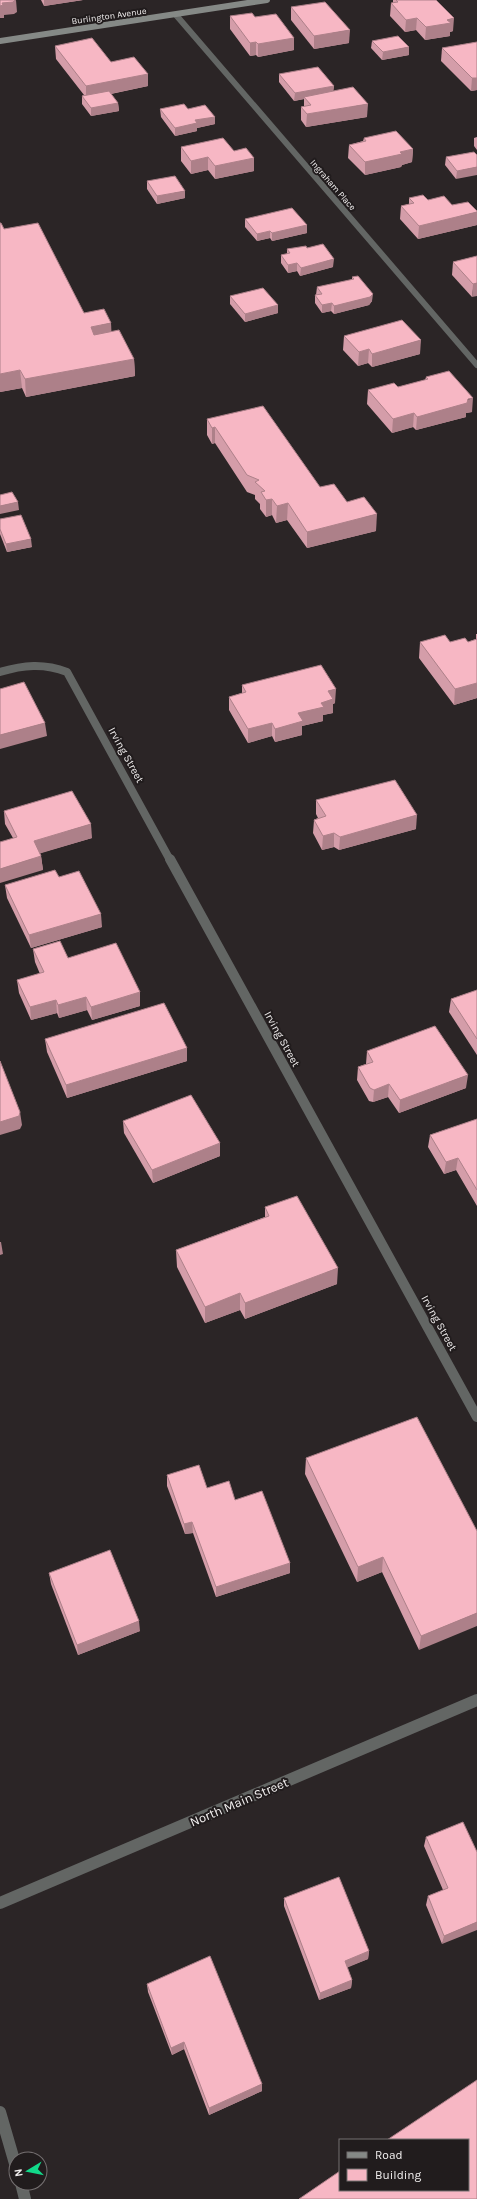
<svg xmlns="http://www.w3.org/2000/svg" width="477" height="2199" viewBox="0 0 477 2199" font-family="Karla,sans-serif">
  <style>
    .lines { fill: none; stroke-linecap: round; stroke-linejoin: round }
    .service { stroke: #636664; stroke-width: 12 }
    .minor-far3 { stroke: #636664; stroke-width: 6 }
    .minor-far2 { stroke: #636664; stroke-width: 8 }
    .minor-far1 { stroke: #636664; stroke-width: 10 }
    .minor { stroke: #636664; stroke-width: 12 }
    .secondary { stroke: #858986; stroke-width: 6 }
    .wall { fill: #d49da9 }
    .shaded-wall { fill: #ad8089 }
    .building { fill: #f7b7c4; stroke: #ad8089 }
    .labels { text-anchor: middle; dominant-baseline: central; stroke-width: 4; stroke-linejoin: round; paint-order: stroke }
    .far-street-label { font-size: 9px; fill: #f2efef; stroke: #211c1d }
    .street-label { font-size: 11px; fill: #f2efef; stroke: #211c1d }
    .near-street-label { font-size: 13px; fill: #f2efef; stroke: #211c1d }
  </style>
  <rect width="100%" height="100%" fill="#2b2526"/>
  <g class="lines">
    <g class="service">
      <path d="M0,2112L16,2167"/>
      <path d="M21,2183L25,2199"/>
    </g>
    <path class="minor-far3" d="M176,15L477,365"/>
    <path class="minor-far2" d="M0,672C23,665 44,663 67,672L170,860"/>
    <path class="minor-far1" d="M170,859L477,1417"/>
    <path class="minor" d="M0,1903L477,1700"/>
    <path class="secondary" d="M0,41L267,0"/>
  </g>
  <g class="wall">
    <path d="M41,0H83L44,6Z"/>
    <path d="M393,0H436L453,31L450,32V36L425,40L416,30L405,32L390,16L391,3H393Z"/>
    <path d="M291,7L349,43L314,49L291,20Z"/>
    <path d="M230,16L255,17L294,38V50L258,57L256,55L250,56L230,29Z"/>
    <path d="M372,41L409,55L382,60L371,48Z"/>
    <path d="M477,42V90L471,91L441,61L442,48Z"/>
    <path d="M55,46L111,62L148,74V86L111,94L118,103L119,111L91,116L82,104V96L84,95L56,59Z"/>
    <path d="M279,74L334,86L333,91L367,117L306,127L301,120V107L304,106V99L294,101L279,82Z"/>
    <path d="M160,109H188L215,117V124L197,128V131L175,136L161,117Z"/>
    <path d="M477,137V150L474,146V138Z"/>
    <path d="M364,138L413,149L412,162L402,165L401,167L365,175L348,158L349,145L363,141Z"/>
    <path d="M181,147L234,151L254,158V171L215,179L208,170L191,174L181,161Z"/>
    <path d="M474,152L456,179L445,165L446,157Z"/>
    <path d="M147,181L185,198L157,204L147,189Z"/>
    <path d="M409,198L428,200L477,225L418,239L400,219L401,206L409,204Z"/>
    <path d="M245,219L307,225V233L272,241L270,238L257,241L245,227Z"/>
    <path d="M0,223L4,229L84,313L112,332L134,359L135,376L26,397L22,388L0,392Z"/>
    <path d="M307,248L333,267L300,276L297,271L288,273L281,263V255L287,254V249Z"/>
    <path d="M477,256L472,297L452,275L453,262Z"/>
    <path d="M352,277L372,301L369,305L334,314L331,311L322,313L315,303V295H316L317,287L352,280Z"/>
    <path d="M230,296L278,305V313L245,322L230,304Z"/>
    <path d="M344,336L420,354L372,367L368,363L358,366L343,350Z"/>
    <path d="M426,377L472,412L466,413V417L416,430L413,427L392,433L367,404L368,390L398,387L425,380Z"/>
    <path d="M207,419L320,487L347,502L376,531L307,548L287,520L276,523L272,515L266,517L260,509V504L255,499V495L247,492L215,443L212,444L207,435Z"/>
    <path d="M0,519L32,547L7,552L0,534Z"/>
    <path d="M476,634H477V698L454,705L419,658L420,642H468L476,639Z"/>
    <path d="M242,685L335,703L333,704V713L323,715V721L302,726V735L275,742L272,736L248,743L229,710V697L242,693Z"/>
    <path d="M316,800L416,829L339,850L334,847L322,850L313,833L314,820L318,818L316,814Z"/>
    <path d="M4,811L92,838L40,853L41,856L43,870L13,838L5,824Z"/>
    <path d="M59,877L102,927L31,948L7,898L5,885Z"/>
    <path d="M33,949L68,958L140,992V1006L92,1020L87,1010L59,1018L57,1013L31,1020L19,993L17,980L40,974L35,962Z"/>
    <path d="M477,990V1055L449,1012L451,999Z"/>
    <path d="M45,1039L187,1048V1061L67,1098L47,1052Z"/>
    <path d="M367,1051L466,1088L399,1113L388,1097L373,1102L369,1101L357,1080L358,1067L366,1064Z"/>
    <path d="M477,1119V1206L456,1170L444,1174L428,1147L430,1135Z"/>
    <path d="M123,1121L220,1143V1156L153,1183L124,1133Z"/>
    <path d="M265,1207L337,1284L245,1319L240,1310L205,1323L177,1267L176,1250L265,1217Z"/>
    <path d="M306,1458L477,1531L419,1650L382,1572L357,1582L305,1474Z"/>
    <path d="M167,1475L207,1488L235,1500L290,1563V1573L216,1597L193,1533L185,1534L167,1486Z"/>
    <path d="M49,1573L140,1631L78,1655L51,1584Z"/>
    <path d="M426,1837L477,1852L442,1944L426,1905L428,1896L443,1890L424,1846Z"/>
    <path d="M284,1898L369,1951L368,1959L347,1967L352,1980L351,1988L319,2000L284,1906Z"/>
    <path d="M147,1984L262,2091L209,2115L184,2049L172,2055L148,1992Z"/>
  </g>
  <g class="shaded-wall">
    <path d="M16,0L17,12L14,14L4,15V18H0V6L2,3Z"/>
    <path d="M44,0H83L44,6Z"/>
    <path d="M417,18L416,30L405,32L406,20Z"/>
    <path d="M454,18L453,31L450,32V36L425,40L426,27L447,20Z"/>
    <path d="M350,30L349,43L314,49V36Z"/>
    <path d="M294,38V50L258,57V44Z"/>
    <path d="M256,42V55L250,56V43Z"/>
    <path d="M409,47V55L382,60L383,52Z"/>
    <path d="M148,74V86L86,99V86Z"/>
    <path d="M472,78H477V90L471,91Z"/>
    <path d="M334,86L333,94L304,97V99L294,101L295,93Z"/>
    <path d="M118,103L119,111L91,116V108Z"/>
    <path d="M368,104L367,117L306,127L307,114Z"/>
    <path d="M215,117V124L197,128V131L175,136V128L195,120Z"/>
    <path d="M413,149L412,162L402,165L401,167L365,175V162L400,152Z"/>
    <path d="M208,157V170L191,174V161Z"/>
    <path d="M254,158V171L215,179V166Z"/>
    <path d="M477,167V175L456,179L457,171Z"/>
    <path d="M185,191V198L157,204V196Z"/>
    <path d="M477,212V225L418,239L419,226Z"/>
    <path d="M307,225V233L272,241V233Z"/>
    <path d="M270,231V238L257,241V234Z"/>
    <path d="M334,259L333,267L300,276L301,268Z"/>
    <path d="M297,263V271L288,273V265Z"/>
    <path d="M477,283V296L472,297L473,284Z"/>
    <path d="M373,294L372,301L369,305L334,314V306Z"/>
    <path d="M332,303L331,311L322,313V305Z"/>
    <path d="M278,305V313L245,322V314Z"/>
    <path d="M111,323L112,341L92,345L91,327Z"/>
    <path d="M421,340L420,354L372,367V354Z"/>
    <path d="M369,349L368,363L358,366L359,352Z"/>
    <path d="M134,359L135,376L26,397L25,379Z"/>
    <path d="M20,370L22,388L0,392V374Z"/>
    <path d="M473,398L472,412L466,413V417L416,430L417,417Z"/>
    <path d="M414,413L413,427L392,433L393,419Z"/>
    <path d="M215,427V443L212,444V428Z"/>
    <path d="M272,499V515L266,517V500Z"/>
    <path d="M18,502L19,510L0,514V506Z"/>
    <path d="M288,503L287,520L276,523L277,506Z"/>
    <path d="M377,514L376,531L307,548V532Z"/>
    <path d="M31,539L32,547L7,552L6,544Z"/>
    <path d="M477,683V698L454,705L455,689Z"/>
    <path d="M336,689L335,703L333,704V713L323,715V721L302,726V735L275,742V729L298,713L321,703L328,691Z"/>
    <path d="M45,723L47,736L0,749V735Z"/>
    <path d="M272,723V736L248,743V729Z"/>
    <path d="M417,815L416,829L339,850L340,837Z"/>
    <path d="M91,824L92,838L35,855L34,841Z"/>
    <path d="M334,833V847L322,850L323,836Z"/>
    <path d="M41,856L43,870L0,883V869Z"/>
    <path d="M101,914L102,927L31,948L29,935Z"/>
    <path d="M140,992V1006L92,1020L91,1007Z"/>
    <path d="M86,997L87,1010L59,1018L58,1005Z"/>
    <path d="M56,1000L57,1013L31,1020L30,1007Z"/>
    <path d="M187,1048V1061L67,1098L66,1085Z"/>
    <path d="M468,1075L466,1088L399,1113L400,1100Z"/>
    <path d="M389,1084L388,1097L373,1102L374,1090Z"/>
    <path d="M20,1112L22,1125L20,1129L0,1135V1122Z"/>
    <path d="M220,1143V1156L153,1183L152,1170Z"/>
    <path d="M458,1158L456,1170L444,1174L446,1162Z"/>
    <path d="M0,1242H1L3,1254L0,1255Z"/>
    <path d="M338,1268L337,1284L245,1319V1303Z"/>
    <path d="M240,1293V1310L205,1323V1307Z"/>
    <path d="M192,1522L193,1533L185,1534L184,1524Z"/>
    <path d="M383,1557L382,1572L357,1582L358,1567Z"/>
    <path d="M290,1563V1573L216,1597V1587Z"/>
    <path d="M477,1613V1626L419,1650L421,1636Z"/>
    <path d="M139,1621L140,1631L78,1655L77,1645Z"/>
    <path d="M477,1922V1930L442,1944L444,1936Z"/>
    <path d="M369,1951L368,1959L344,1969L345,1961Z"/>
    <path d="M352,1980L351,1988L319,2000L320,1993Z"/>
    <path d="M184,2042V2049L172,2055L171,2048Z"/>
    <path d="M262,2084V2091L209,2115V2108Z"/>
  </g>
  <g class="building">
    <path d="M0,0H15L13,2L2,3L3,5L0,6Z"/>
    <path d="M396,0H436L454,18L447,20L451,23L426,27L417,18L406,20L391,3L398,2Z"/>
    <path d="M325,2L350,30L314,36L291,7Z"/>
    <path d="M252,13L255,17L276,14L294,38L258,44L256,42L250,43L230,16Z"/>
    <path d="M398,36L409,47L383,52L372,41Z"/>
    <path d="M92,38L111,62L134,57L148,74L86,86L55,46Z"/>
    <path d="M477,42V78H472L442,48Z"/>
    <path d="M318,67L334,86L295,93L279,74Z"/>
    <path d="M353,87L368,104L307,114L301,107L311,105L304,97Z"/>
    <path d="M109,91L118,103L91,108L82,96Z"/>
    <path d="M184,104L188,109L205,105L215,117L195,120L197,123L175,128L160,109Z"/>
    <path d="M396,131L413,149L400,152L402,154L365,162L349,145L366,141L364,138Z"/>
    <path d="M223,138L234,151L246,148L254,158L215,166L208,157L191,161L181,147Z"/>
    <path d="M474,152L477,155V167L457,171L446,157Z"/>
    <path d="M175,176L185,191L157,196L147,181Z"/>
    <path d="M423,195L428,200L444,196L452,205L468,202L477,211V212L419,226L401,206L414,203L409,198Z"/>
    <path d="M292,208L307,225L272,233L270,231L257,234L245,219Z"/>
    <path d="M0,223H1L4,229L38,223L84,313L104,309L111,323L91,327L94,335L119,330L134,359L25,379L20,370L0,374Z"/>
    <path d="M323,244L334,259L301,268L297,263L288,265L281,255L290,253L287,249L306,246L307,248Z"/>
    <path d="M477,256V283L473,284L453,262Z"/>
    <path d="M358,276L373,294L370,297L334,306L332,303L322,305L315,295L322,294L317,287L354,279L352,277Z"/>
    <path d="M263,288L278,305L245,314L230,296Z"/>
    <path d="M402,320L421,340L372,354L369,349L359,352L344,336Z"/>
    <path d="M449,371L473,398L468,399L467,403L417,417L414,413L393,419L368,390L394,383L398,387L428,379L426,377Z"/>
    <path d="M263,406L320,487L334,484L347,502L364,497L377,514L307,532L288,503L277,506L272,499L266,500L261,492L265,491L255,482L259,480L247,475L215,427L212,428L207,419Z"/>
    <path d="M12,492L18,502L0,506V495Z"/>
    <path d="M21,515L31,539L6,544L0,529V519Z"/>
    <path d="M445,635L450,642L465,638L468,642L477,639V683L455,689L420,642Z"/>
    <path d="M321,665L336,689L328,691L333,699L321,703L324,707L298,713L303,721L275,729L272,723L248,729L229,697L246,692L242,685Z"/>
    <path d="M24,682L45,723L0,735V689Z"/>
    <path d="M395,780L417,815L340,837L334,833L323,836L314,820L326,816L316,800Z"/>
    <path d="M72,791L91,824L34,841L41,856L0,869V842L17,837L4,811Z"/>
    <path d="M55,870L59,877L79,871L101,914L29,935L5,885Z"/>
    <path d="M60,941L68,958L116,943L140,992L91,1007L86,997L58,1005L56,1000L30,1007L17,980L44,972L33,949Z"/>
    <path d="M477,990V1039L451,999Z"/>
    <path d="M164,1003L187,1048L66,1085L45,1039Z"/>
    <path d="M435,1026L468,1075L400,1100L389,1084L374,1090L370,1088L358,1067L373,1062L367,1051Z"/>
    <path d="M0,1061L20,1112L19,1116L0,1122Z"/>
    <path d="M191,1095L220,1143L152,1170L123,1121Z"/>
    <path d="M477,1119V1190L458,1158L446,1162L430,1135Z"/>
    <path d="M297,1196L338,1268L245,1303L240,1293L205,1307L176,1250L269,1216L265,1207Z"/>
    <path d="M417,1417L477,1531V1613L421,1636L383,1557L358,1567L306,1458Z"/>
    <path d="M199,1465L207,1488L229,1481L235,1500L262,1491L290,1563L216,1587L192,1522L184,1524L167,1475Z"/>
    <path d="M110,1550L139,1621L77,1645L49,1573Z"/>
    <path d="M463,1822L477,1852V1922L444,1936L428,1896L448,1888L426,1837Z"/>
    <path d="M339,1877L369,1951L345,1961L352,1980L320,1993L284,1898Z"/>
    <path d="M210,1956L262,2084L209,2108L184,2042L171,2048L147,1984Z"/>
    <path d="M477,2080V2199H299L340,2171V2190H468V2140H387Z"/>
  </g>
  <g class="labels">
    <g class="far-street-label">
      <text transform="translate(109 16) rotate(-8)">Burlington Avenue</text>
      <text transform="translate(333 185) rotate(49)">Ingraham Place</text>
    </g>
    <g class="street-label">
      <text transform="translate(126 755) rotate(61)">Irving Street</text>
      <text transform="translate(282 1039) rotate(61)">Irving Street</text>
      <text transform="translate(439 1323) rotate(61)">Irving Street</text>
    </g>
    <g class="near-street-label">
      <text transform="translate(239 1802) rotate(-23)">North Main Street</text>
    </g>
  </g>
  <rect x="339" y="2139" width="130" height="52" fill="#211c1d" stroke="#757071"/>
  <rect x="347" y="2152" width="20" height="6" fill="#858986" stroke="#757071"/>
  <text x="375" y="2159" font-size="12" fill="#f2efef">Road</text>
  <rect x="347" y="2169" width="20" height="12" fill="#f7b7c4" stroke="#757071"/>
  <text x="375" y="2179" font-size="12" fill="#f2efef">Building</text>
  <g transform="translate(28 2171) rotate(260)"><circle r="19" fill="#211c1d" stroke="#757071"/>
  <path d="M0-3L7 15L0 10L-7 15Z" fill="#12d98a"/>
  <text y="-6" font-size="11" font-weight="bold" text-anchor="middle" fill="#f2efef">N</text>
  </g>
</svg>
